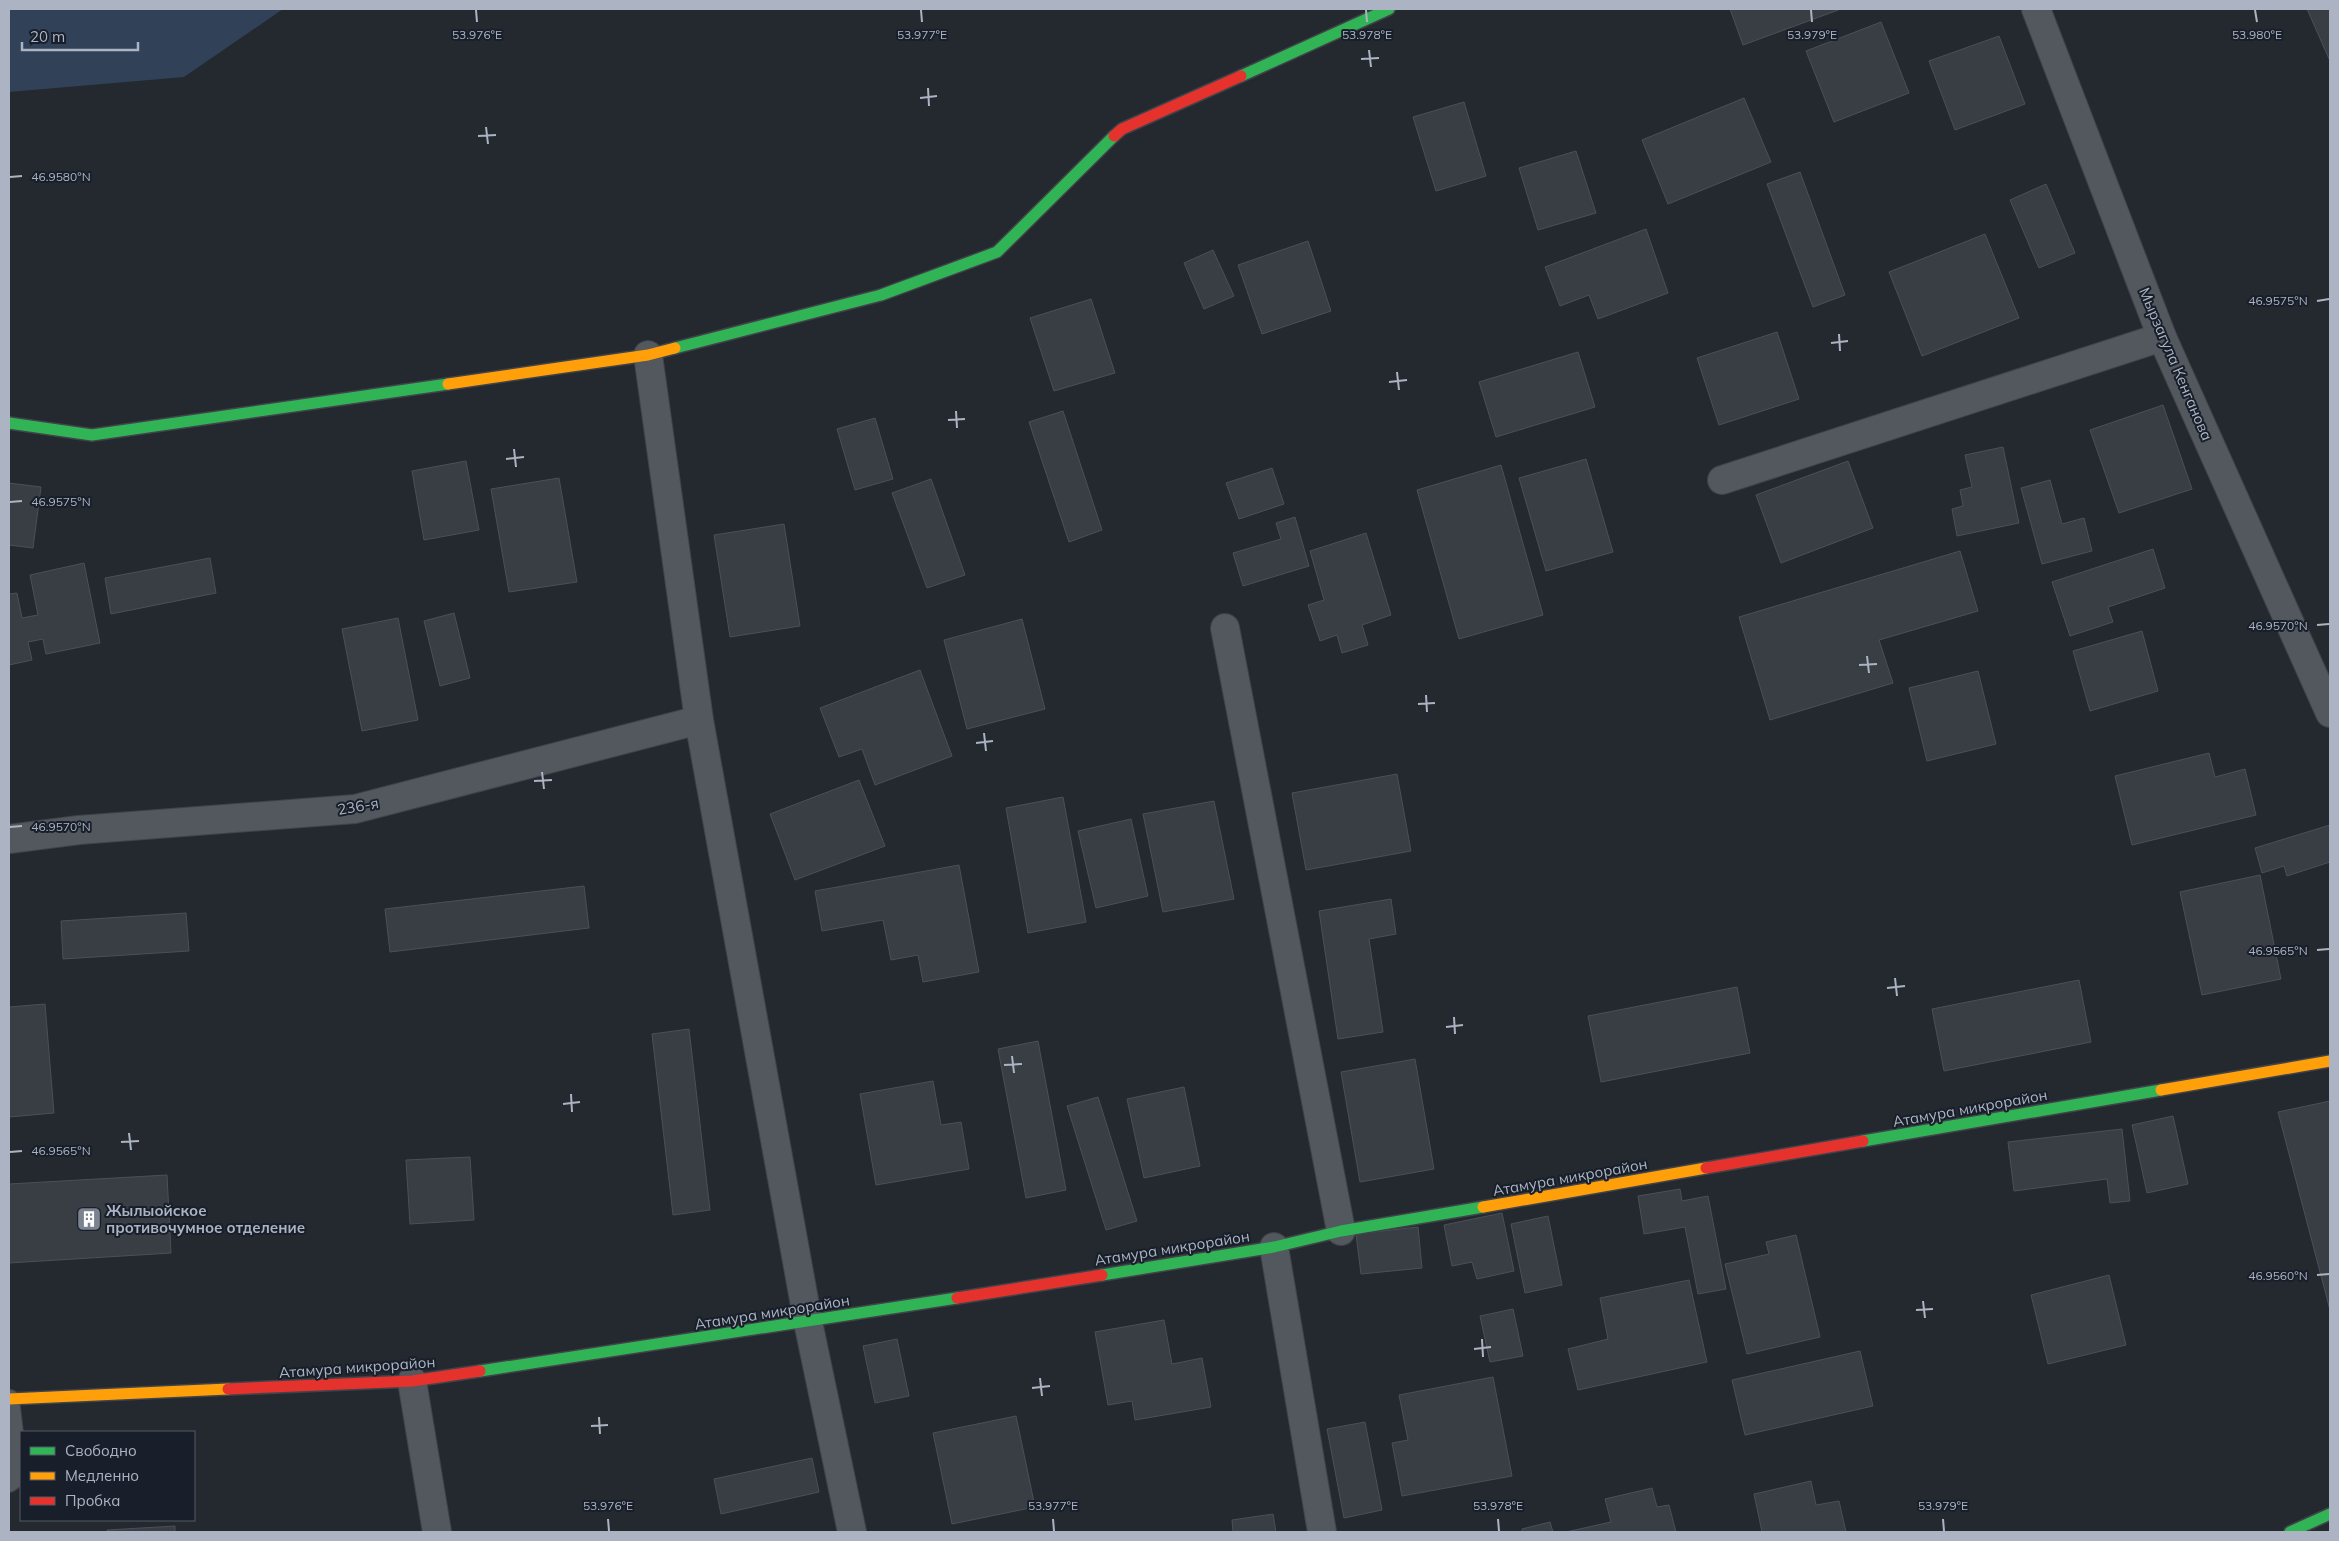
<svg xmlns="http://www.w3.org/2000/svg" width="2339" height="1541" viewBox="0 0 2339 1541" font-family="Mulish,sans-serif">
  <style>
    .water { fill: #314158 }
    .building { fill: #393e44; stroke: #4b5058 }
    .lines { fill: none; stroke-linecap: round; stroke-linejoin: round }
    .lane-casing { stroke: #404349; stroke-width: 20 }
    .street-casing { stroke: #404349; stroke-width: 30 }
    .fast-casing { stroke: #404349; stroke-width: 14 }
    .slow-casing { stroke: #404349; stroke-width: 14 }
    .jam-casing { stroke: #404349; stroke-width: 14 }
    .lane { stroke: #53575e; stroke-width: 18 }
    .street { stroke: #53575e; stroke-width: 28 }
    .fast { stroke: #30b455; stroke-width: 11 }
    .slow { stroke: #ff9f0a; stroke-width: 11 }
    .jam { stroke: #e5322d; stroke-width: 11 }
    .ticks { fill: none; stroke: #acb4c3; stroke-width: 2 }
    .labels { text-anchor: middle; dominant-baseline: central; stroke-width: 4; stroke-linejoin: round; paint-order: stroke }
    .street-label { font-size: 15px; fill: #acb4c3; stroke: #181f2a }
    .poi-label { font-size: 15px; font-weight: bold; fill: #acb4c3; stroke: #181f2a; text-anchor: start }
    .ticks-label { font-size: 12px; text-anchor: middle; fill: #acb4c3; stroke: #181f2a; stroke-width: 4; stroke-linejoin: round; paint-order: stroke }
  </style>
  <rect width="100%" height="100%" fill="#242930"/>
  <path class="water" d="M9,9H283L184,77L9,92Z"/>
  <g class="building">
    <path d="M1730,9H1841L1743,45Z"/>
    <path d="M2307,9H2330V61Z"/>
    <path d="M1881,22L1909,93L1834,122L1806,51Z"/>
    <path d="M1999,36L2025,104L1955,130L1929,61Z"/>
    <path d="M1744,98L1771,162L1668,204L1642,140Z"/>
    <path d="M1464,102L1486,176L1436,191L1413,117Z"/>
    <path d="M1576,151L1596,213L1538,230L1519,168Z"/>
    <path d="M1800,172L1845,295L1813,307L1767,184Z"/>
    <path d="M2046,184L2075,253L2039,268L2010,200Z"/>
    <path d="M1646,229L1668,293L1598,319L1589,295L1560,306L1545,267Z"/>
    <path d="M1985,234L2019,318L1922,356L1889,272Z"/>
    <path d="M1308,241L1331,311L1262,334L1238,265Z"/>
    <path d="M1213,250L1234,296L1204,309L1184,263Z"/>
    <path d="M1091,299L1115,373L1054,391L1030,318Z"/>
    <path d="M1777,332L1799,399L1719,425L1697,358Z"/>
    <path d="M1578,352L1595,407L1496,437L1479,382Z"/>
    <path d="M2163,405L2192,489L2119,513L2090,430Z"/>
    <path d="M1063,411L1102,530L1069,542L1029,422Z"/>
    <path d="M875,418L893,479L855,490L837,429Z"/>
    <path d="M2003,447L2019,523L1957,536L1952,509L1963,506L1960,490L1972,487L1965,455Z"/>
    <path d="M1586,459L1613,552L1546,571L1519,478Z"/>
    <path d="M466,461L479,530L424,540L412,471Z"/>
    <path d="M1848,461L1873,528L1781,563L1756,495Z"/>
    <path d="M1501,465L1543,615L1459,639L1417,490Z"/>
    <path d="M1272,468L1284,504L1239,519L1226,483Z"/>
    <path d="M559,478L577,582L509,592L491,489Z"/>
    <path d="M931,479L965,575L927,588L892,493Z"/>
    <path d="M2050,480L2062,524L2084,518L2092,551L2042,564L2021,488Z"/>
    <path d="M9,483L41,487L33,548L9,545Z"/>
    <path d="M1295,517L1309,566L1243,586L1233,553L1281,539L1276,523Z"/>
    <path d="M784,524L800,626L730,637L714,535Z"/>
    <path d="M1366,533L1391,615L1362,625L1368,645L1342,653L1337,635L1320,641L1308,605L1324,600L1310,551Z"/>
    <path d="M2153,549L2165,588L2108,607L2113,622L2070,636L2052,582Z"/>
    <path d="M1960,551L1978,611L1879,640L1893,683L1770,720L1739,617Z"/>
    <path d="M210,558L216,593L111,614L105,578Z"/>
    <path d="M84,563L100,643L46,654L43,639L28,642L32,660L9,665V594L17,593L22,618L38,615L30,575Z"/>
    <path d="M454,613L470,678L440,686L424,621Z"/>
    <path d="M398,618L418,720L362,731L342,629Z"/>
    <path d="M1022,619L1045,709L967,729L944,640Z"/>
    <path d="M2142,631L2158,691L2090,711L2073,651Z"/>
    <path d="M920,670L952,756L875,785L862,749L839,757L820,708Z"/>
    <path d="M1978,671L1996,744L1927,761L1909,688Z"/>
    <path d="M2209,753L2215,777L2245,769L2256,815L2132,845L2115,776Z"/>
    <path d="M1397,774L1411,851L1306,870L1292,793Z"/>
    <path d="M859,780L885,846L795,880L770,814Z"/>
    <path d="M1063,797L1086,922L1028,933L1006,808Z"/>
    <path d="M1214,801L1234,899L1163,912L1143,814Z"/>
    <path d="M1131,819L1148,896L1096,908L1078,831Z"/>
    <path d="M2330,825V862L2287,876L2284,866L2262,873L2255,848Z"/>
    <path d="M959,865L979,972L923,982L918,955L891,960L883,920L822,931L815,891Z"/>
    <path d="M2260,875L2281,979L2202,995L2180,892Z"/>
    <path d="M584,886L589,928L390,952L385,909Z"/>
    <path d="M1391,899L1396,934L1369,939L1383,1032L1338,1039L1319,911Z"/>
    <path d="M186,913L189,951L63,959L61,921Z"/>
    <path d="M2079,980L2091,1042L1944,1071L1932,1009Z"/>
    <path d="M1737,987L1750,1053L1601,1082L1588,1016Z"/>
    <path d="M45,1004L54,1113L9,1117V1007Z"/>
    <path d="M689,1029L710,1210L673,1215L652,1034Z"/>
    <path d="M1038,1041L1066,1190L1026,1198L998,1049Z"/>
    <path d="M1415,1059L1434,1169L1360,1182L1341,1072Z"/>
    <path d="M933,1081L941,1125L961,1122L969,1169L876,1185L860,1094Z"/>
    <path d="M1184,1087L1200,1166L1144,1178L1127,1099Z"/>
    <path d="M1098,1097L1137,1221L1106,1230L1067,1106Z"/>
    <path d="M2330,1101V1310L2278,1112Z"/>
    <path d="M2173,1116L2188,1184L2147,1193L2132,1125Z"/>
    <path d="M2122,1129L2130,1201L2110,1203L2107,1179L2014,1191L2008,1142Z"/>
    <path d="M470,1157L474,1220L410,1224L406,1160Z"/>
    <path d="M167,1175L171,1253L9,1263V1184Z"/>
    <path d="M1680,1189L1682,1201L1708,1196L1726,1289L1698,1294L1685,1227L1644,1234L1638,1196Z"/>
    <path d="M1502,1213L1514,1271L1477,1279L1472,1262L1452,1266L1444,1225Z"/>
    <path d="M1548,1216L1562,1285L1525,1293L1511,1224Z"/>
    <path d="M1418,1227L1422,1268L1361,1274L1356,1234Z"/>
    <path d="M1796,1235L1820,1337L1747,1354L1725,1264L1769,1254L1766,1242Z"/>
    <path d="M2109,1275L2126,1345L2048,1364L2031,1295Z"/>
    <path d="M1689,1280L1707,1362L1578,1390L1568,1349L1608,1339L1600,1298Z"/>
    <path d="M1513,1309L1523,1356L1490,1362L1480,1316Z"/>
    <path d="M1164,1320L1172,1364L1202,1358L1211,1407L1135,1420L1132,1401L1108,1405L1095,1332Z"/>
    <path d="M897,1339L909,1396L875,1403L863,1346Z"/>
    <path d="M1860,1351L1873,1406L1745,1435L1732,1380Z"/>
    <path d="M1493,1377L1512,1476L1402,1496L1392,1443L1408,1440L1399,1395Z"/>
    <path d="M1016,1416L1035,1507L952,1524L933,1433Z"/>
    <path d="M1365,1422L1382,1510L1344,1518L1327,1429Z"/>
    <path d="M812,1458L819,1492L721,1514L714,1479Z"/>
    <path d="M1811,1481L1816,1505L1839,1501L1846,1532H1762L1754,1494Z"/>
    <path d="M1652,1488L1657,1507L1669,1505L1676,1532H1566L1611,1522L1605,1499Z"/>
    <path d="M1273,1514L1276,1532H1233L1232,1520Z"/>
    <path d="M1550,1522L1553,1532H1522V1529Z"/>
    <path d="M175,1526V1532H107V1530Z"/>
  </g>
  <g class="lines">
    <defs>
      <path id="lane" d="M9,1483L19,1476L10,1399"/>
      <g id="street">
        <path d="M2036,9L2162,337L2330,713"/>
        <path d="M648,355L699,720L808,1322L852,1532"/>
        <path d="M1722,480L2162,337"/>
        <path d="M1225,628L1341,1231"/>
        <path d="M9,839L79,830L355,809L699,720"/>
        <path d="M1274,1247L1322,1532"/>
        <path d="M412,1381L437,1532"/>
      </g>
      <g id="fast">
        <path d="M1241,76L1389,9"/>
        <path d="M675,348L881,295L997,252L1114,136"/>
        <path d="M9,423L92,435L448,384"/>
        <path d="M1863,1141L2161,1090"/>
        <path d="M1102,1275L1274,1247L1341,1231L1483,1207"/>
        <path d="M480,1371L957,1298"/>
        <path d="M2290,1532L2330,1514"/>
      </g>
      <g id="slow">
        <path d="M448,384L648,355L675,348"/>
        <path d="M2161,1090L2330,1061"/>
        <path d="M1483,1207L1706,1168"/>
        <path d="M9,1399L228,1389"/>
      </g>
      <g id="jam">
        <path d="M1114,136L1122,129L1241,76"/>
        <path d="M1706,1168L1863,1141"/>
        <path d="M957,1298L1102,1275"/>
        <path d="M228,1389L412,1381L480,1371"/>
      </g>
    </defs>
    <use href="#lane" class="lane-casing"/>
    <use href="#street" class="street-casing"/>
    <use href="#fast" class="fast-casing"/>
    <use href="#slow" class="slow-casing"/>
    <use href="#jam" class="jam-casing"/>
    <use href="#lane" class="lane"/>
    <use href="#street" class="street"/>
    <use href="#fast" class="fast"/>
    <use href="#slow" class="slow"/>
    <use href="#jam" class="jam"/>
  </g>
  <path class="ticks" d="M476,10L477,22M921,10L922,22M1366,10L1367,22M1811,10L1812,22M2255,10L2257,22M1369,50L1371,67M1361,59L1379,58M928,88L929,106M920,98L937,96M486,127L488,144M478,136L496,135M10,177L22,176M2317,301L2329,299M1839,334L1840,351M1831,343L1848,341M1397,372L1399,390M1389,382L1407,380M956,411L957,428M948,420L965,419M514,449L516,467M506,459L524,457M10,502L22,501M2317,625L2329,624M1867,656L1869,673M1859,665L1877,664M1426,695L1427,712M1418,704L1435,703M984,733L986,751M976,743L993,741M542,772L544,789M534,781L552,780M10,827L22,826M2317,950L2329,949M1895,978L1897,996M1887,988L1905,986M1454,1017L1455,1034M1446,1027L1463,1025M1012,1056L1014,1073M1004,1065L1022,1064M571,1094L572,1112M563,1104L580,1102M129,1133L131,1150M121,1142L139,1141M10,1152L22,1151M2317,1275L2329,1274M1923,1301L1925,1318M1916,1310L1933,1309M1482,1339L1483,1357M1474,1349L1491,1347M1040,1378L1042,1396M1032,1388L1050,1386M599,1417L600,1434M591,1426L608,1425M608,1519L609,1531M1053,1519L1054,1531M1498,1519L1499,1531M1943,1519L1944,1531"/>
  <defs>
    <symbol id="building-square" viewBox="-11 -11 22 22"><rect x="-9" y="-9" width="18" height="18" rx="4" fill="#7c8390" stroke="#181f2a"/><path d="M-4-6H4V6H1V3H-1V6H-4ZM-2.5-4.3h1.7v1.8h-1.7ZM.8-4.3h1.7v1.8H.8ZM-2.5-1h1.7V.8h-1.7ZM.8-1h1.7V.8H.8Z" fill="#fff"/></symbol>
  </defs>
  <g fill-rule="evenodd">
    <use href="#building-square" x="75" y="1205" width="28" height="28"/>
  </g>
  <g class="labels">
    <g class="street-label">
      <text transform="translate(2176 364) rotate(67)">Мырзагула Кенганова</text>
      <text transform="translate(358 806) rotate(-10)">236-я</text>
      <text transform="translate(1970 1108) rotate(-10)">Атамура микрорайон</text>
      <text transform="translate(1570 1177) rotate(-10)">Атамура микрорайон</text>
      <text transform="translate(1172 1248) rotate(-9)">Атамура микрорайон</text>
      <text transform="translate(772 1312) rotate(-9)">Атамура микрорайон</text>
      <text transform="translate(357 1367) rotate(-4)">Атамура микрорайон</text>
    </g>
    <g class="poi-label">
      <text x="106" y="1210">Жылыойское<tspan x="106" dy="17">противочумное отделение</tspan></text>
    </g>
  </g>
  <g class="ticks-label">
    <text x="477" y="39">53.976°E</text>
    <text x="922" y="39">53.977°E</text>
    <text x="1367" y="39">53.978°E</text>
    <text x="1812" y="39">53.979°E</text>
    <text x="2257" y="39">53.980°E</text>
    <text x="61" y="181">46.9580°N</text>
    <text x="2278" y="305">46.9575°N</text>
    <text x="61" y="506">46.9575°N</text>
    <text x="2278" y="630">46.9570°N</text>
    <text x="61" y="831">46.9570°N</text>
    <text x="2278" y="955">46.9565°N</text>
    <text x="61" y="1155">46.9565°N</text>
    <text x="2278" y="1280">46.9560°N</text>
    <text x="608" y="1510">53.976°E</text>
    <text x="1053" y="1510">53.977°E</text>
    <text x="1498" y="1510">53.978°E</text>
    <text x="1943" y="1510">53.979°E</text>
  </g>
  <rect width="2339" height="1541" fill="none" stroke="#acb4c3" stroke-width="20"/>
  <rect x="20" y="1431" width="175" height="90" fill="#181f2a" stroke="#535b67"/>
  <rect x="30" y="1447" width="25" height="8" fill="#30b455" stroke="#535b67"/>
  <text x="65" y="1456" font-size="15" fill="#acb4c3">Свободно</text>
  <rect x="30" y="1472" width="25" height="8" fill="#ff9f0a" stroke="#535b67"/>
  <text x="65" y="1481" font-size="15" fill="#acb4c3">Медленно</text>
  <rect x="30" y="1497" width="25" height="8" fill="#e5322d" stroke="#535b67"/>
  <text x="65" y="1506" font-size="15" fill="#acb4c3">Пробка</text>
  <path d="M22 42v8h116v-8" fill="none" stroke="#acb4c3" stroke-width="2.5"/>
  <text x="30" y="42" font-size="15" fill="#acb4c3" stroke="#181f2a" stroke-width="4" paint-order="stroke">20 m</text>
</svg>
